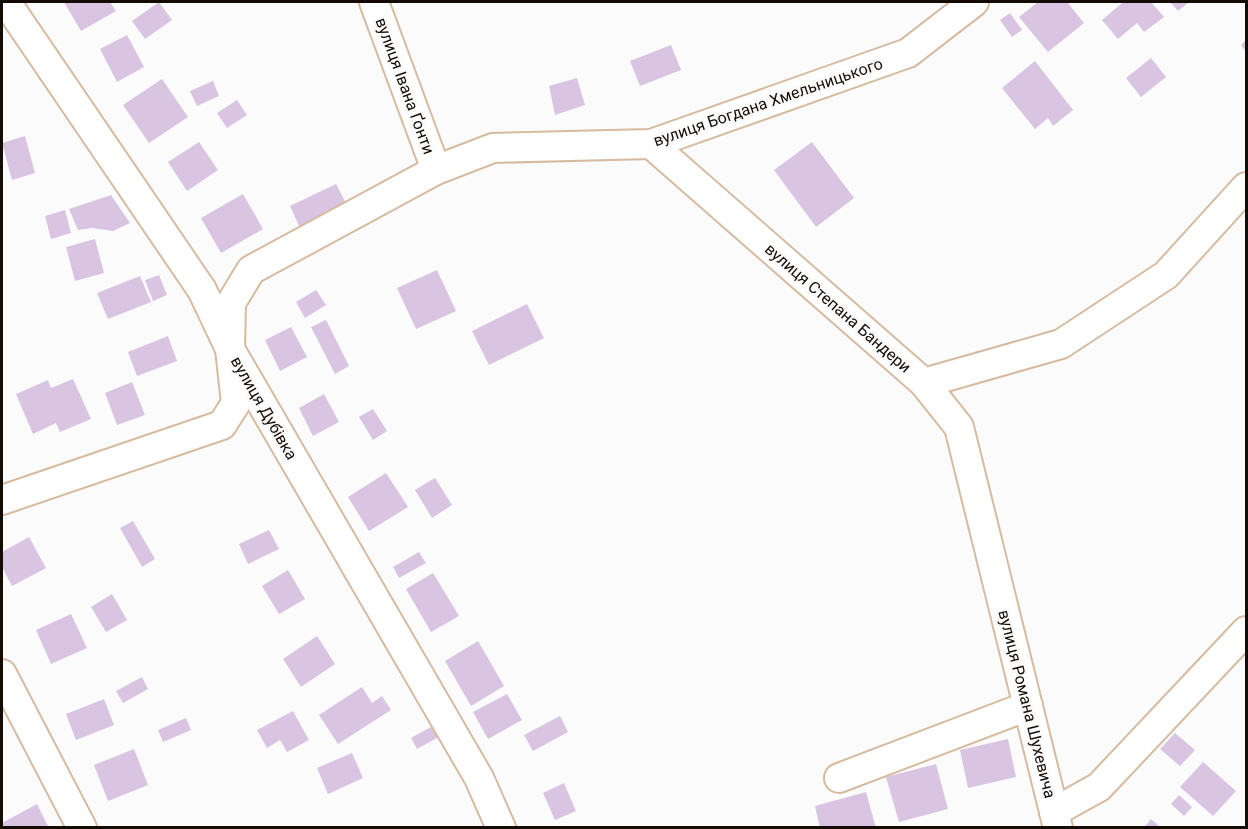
<svg xmlns="http://www.w3.org/2000/svg" width="1248" height="829" viewBox="0 0 1248 829" font-family="Roboto,sans-serif">
  <style>
    .building { fill: #d9c4e2 }
    .lines { fill: none; stroke-linecap: round; stroke-linejoin: round }
    .minor-casing { stroke: #d6bba0; stroke-width: 32 }
    .minor { stroke: #fff; stroke-width: 28 }
    .labels { text-anchor: middle; dominant-baseline: central; stroke-width: 6; stroke-linejoin: round; paint-order: stroke }
    .street-label { font-size: 16px; fill: #140b04; stroke: #fbfbfb }
  </style>
  <rect width="100%" height="100%" fill="#fbfbfb"/>
  <g class="building">
    <path d="M64,2H110L116,11L81,31Z"/>
    <path d="M159,2L172,20L145,39L132,21Z"/>
    <path d="M1038,2H1067L1084,23L1048,52L1019,17Z"/>
    <path d="M1120,2H1151L1164,17L1144,32L1137,23L1118,39L1102,20L1122,3Z"/>
    <path d="M1170,2H1189L1178,11Z"/>
    <path d="M1010,13L1022,30L1012,37L1000,20Z"/>
    <path d="M127,35L144,67L117,82L100,49Z"/>
    <path d="M1246,40V52L1241,45Z"/>
    <path d="M671,45L681,70L640,86L630,61Z"/>
    <path d="M1151,58L1166,77L1141,97L1126,78Z"/>
    <path d="M1035,61L1073,110L1053,126L1048,118L1035,129L1002,88Z"/>
    <path d="M577,78L585,105L555,115L549,86Z"/>
    <path d="M162,79L188,117L149,143L123,105Z"/>
    <path d="M213,81L219,96L197,106L190,91Z"/>
    <path d="M237,100L247,115L227,128L217,113Z"/>
    <path d="M25,136L35,173L12,180L2,143Z"/>
    <path d="M199,142L218,170L187,191L168,162Z"/>
    <path d="M812,142L854,198L816,227L774,170Z"/>
    <path d="M336,184L347,205L300,228L290,206Z"/>
    <path d="M243,194L263,229L221,253L201,218Z"/>
    <path d="M111,195L130,223L113,231L92,228L78,230L69,209Z"/>
    <path d="M65,210L71,233L51,239L45,216Z"/>
    <path d="M95,239L104,273L75,281L66,247Z"/>
    <path d="M437,270L456,311L416,329L397,288Z"/>
    <path d="M159,275L167,295L153,301L145,280Z"/>
    <path d="M140,276L151,302L108,319L97,293Z"/>
    <path d="M316,290L326,305L305,318L296,302Z"/>
    <path d="M527,304L544,338L489,365L472,331Z"/>
    <path d="M326,320L349,366L335,374L311,327Z"/>
    <path d="M291,327L307,357L280,371L265,340Z"/>
    <path d="M168,336L177,361L137,376L128,352Z"/>
    <path d="M73,379L91,419L60,432L56,423L33,434L16,394L48,380L51,388Z"/>
    <path d="M132,382L145,415L117,425L105,393Z"/>
    <path d="M324,394L339,422L313,436L299,408Z"/>
    <path d="M373,409L387,431L373,440L359,417Z"/>
    <path d="M386,473L408,507L369,531L348,497Z"/>
    <path d="M435,478L452,505L432,518L415,490Z"/>
    <path d="M133,521L155,559L142,567L120,528Z"/>
    <path d="M269,530L279,549L248,564L239,544Z"/>
    <path d="M29,537L46,568L12,586L2,567V552Z"/>
    <path d="M419,552L426,563L399,578L393,567Z"/>
    <path d="M288,570L305,599L279,614L262,586Z"/>
    <path d="M433,573L459,616L431,632L406,589Z"/>
    <path d="M112,594L127,620L106,632L91,607Z"/>
    <path d="M71,614L87,648L51,664L36,630Z"/>
    <path d="M317,636L335,664L301,687L283,659Z"/>
    <path d="M478,641L504,686L471,706L445,661Z"/>
    <path d="M142,677L148,689L123,703L116,691Z"/>
    <path d="M362,687L372,703L382,696L391,710L338,744L319,715Z"/>
    <path d="M507,694L522,720L488,739L473,712Z"/>
    <path d="M104,699L114,725L76,740L66,714Z"/>
    <path d="M293,711L309,740L287,752L280,740L267,748L257,730Z"/>
    <path d="M560,716L568,732L533,751L524,735Z"/>
    <path d="M186,718L191,730L163,742L158,730Z"/>
    <path d="M438,723L444,734L417,749L411,738Z"/>
    <path d="M1175,733L1195,750L1180,766L1160,749Z"/>
    <path d="M1008,739L1016,777L968,788L960,750Z"/>
    <path d="M134,749L148,785L108,801L94,765Z"/>
    <path d="M352,753L363,778L328,794L317,768Z"/>
    <path d="M1203,762L1236,791L1213,816L1180,787Z"/>
    <path d="M936,764L948,809L899,822L886,777Z"/>
    <path d="M564,783L576,811L555,820L543,793Z"/>
    <path d="M866,792L876,828H820L815,806Z"/>
    <path d="M1179,795L1192,807L1184,816L1171,804Z"/>
    <path d="M37,804L49,828H5L2,823Z"/>
    <path d="M1151,819L1161,828H1144Z"/>
  </g>
  <g class="lines">
    <defs>
      <g id="minor">
        <path d="M6,2L202,290L230,349L479,778L501,828"/>
        <path d="M374,2L436,170"/>
        <path d="M651,144L924,383L1061,344L1166,275L1246,187"/>
        <path d="M924,383L959,427L1058,828"/>
        <path d="M2,500L222,425L236,403L230,349L231,303L251,270L436,170L493,148L651,144L908,53L974,2"/>
        <path d="M2,674L82,828"/>
        <path d="M839,778L1028,706"/>
        <path d="M1054,812L1099,787L1246,631"/>
      </g>
    </defs>
    <use href="#minor" class="minor-casing"/>
    <use href="#minor" class="minor"/>
  </g>
  <g class="labels">
    <g class="street-label">
      <text transform="translate(405 86) rotate(70)">вулиця Івана Ґонти</text>
      <text transform="translate(768 102) rotate(-19)">вулиця Богдана Хмельницького</text>
      <text transform="translate(838 308) rotate(41)">вулиця Степана Бандери</text>
      <text transform="translate(264 408) rotate(60)">вулиця Дубівка</text>
      <text transform="translate(1027 704) rotate(76)">вулиця Романа Шухевича</text>
    </g>
  </g>
  <rect width="1248" height="829" fill="none" stroke="#140b04" stroke-width="6"/>
</svg>
